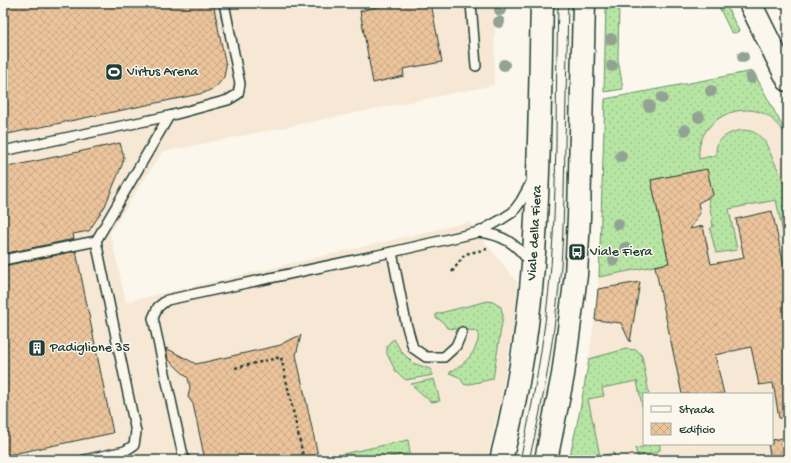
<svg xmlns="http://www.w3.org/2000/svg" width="791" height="463" viewBox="0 0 791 463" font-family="'Gochi Hand',sans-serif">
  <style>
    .built { fill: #f6e8d4; fill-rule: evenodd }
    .grass { fill: url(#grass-dots); stroke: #6b916c }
    .building { fill: url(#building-cross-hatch); stroke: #1f3d34 }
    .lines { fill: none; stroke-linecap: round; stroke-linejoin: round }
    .lane-casing { stroke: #1f3d34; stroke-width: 12 }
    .secondary-casing { stroke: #1f3d34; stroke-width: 25 }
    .primary-casing { stroke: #1f3d34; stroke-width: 25 }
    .path { stroke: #1f3d34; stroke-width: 2.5; stroke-dasharray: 3 3; stroke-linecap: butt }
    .lane { stroke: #fbf7ec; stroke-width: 9 }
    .secondary { stroke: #fbf7ec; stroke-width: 22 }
    .primary { stroke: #fbf7ec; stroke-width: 22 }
    .tram { stroke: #1f3d34; stroke-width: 1 }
    .tree { fill: #92a393 }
    .labels { text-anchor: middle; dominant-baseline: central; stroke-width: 3; stroke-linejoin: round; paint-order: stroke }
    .poi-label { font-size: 14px; fill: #1f3d34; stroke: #fbf7ec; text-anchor: start }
    .street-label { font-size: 14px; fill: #1f3d34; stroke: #fbf7ec }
  </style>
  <defs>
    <pattern id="grass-dots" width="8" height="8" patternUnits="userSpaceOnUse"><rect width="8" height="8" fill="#b7e5a3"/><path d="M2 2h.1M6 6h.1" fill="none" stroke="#9dc58d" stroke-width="1.8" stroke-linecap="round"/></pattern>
    <pattern id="building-cross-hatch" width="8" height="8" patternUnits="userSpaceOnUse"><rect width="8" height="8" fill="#ecc49c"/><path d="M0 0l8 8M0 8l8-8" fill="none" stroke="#caa987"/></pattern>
  </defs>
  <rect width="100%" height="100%" fill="#fbf7ec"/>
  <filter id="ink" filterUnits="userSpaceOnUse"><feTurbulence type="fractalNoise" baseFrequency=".025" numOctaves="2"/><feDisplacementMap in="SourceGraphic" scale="8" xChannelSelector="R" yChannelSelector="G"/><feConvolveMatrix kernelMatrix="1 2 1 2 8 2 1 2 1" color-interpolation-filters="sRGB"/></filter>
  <g filter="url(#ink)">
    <g class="built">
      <path d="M3,3H495L494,85L162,152L110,232L126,302L469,222L518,283L513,327L506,370L501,398L487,460H3Z"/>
      <path d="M753,71L788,137V460H569L580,410L589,359L598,289L605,99ZM644,394H772V444H644Z"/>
    </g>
    <g class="grass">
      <path d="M606,3H619L618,59L623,89L604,92Z"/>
      <path d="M717,3H725L739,31L735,33L731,32Z"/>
      <path d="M753,71L786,133C778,127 774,119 765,114C735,100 695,124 699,159L716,155C716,151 716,146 718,143C724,134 739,128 750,131C756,132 761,137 765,142L788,191V255L776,200L729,209L737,250L716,253L710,229L713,226L708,197L704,170H702L651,180L669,263L599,277L605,99Z"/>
      <path d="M488,301L493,302L501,307L503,316L493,379L465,385L459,377L449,373C461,366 473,357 477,343C479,340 478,335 478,331L447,328L442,321L436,318V314Z"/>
      <path d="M394,339L401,351L413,363L430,369L433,375L406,380L396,372L387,354V346L389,343Z"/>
      <path d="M626,349L637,350L642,356L649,394H644V415L637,381L602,388L604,396L588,399L600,456L614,453L615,460H569L580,410L589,359Z"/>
      <path d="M434,379L440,401L431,402L411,384Z"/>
      <path d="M408,440L410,453L376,460H334L333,456Z"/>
      <path d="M650,444H660V450L657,452L638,457L635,448L650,446Z"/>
    </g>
    <g class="building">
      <path d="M3,3H213L226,66L224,77L216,87L204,93L3,135Z"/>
      <path d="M380,3H431L442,62L403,69L404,76L373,83L360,11L381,6Z"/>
      <path d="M120,143L124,157L122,165L105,206L89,231L73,234L74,239L3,254V168Z"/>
      <path d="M707,169L713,195L698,203L700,213L690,229L703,226L711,264L744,258L736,219L772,211L788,283V418H779L773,383L759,385L751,347L715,355L724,394H682L655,266L669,263L651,180Z"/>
      <path d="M76,251L113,433L3,456V266Z"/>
      <path d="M640,282L630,342L621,323L595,320L598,289Z"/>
      <path d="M301,335L296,355L319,460H205L193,404L188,397L190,387L188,378L168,359L166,348L196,364L281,345L285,342Z"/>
      <path d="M788,437V460H771L768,444H772V440Z"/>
    </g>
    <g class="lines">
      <defs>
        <g id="lane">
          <path d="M471,3L476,66"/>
          <path d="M3,151L169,116L228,100L238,94L240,84L224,3"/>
          <path d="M479,232C503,235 516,243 530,263"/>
          <path d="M392,252L406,323L413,348L426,357H444L456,346L462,332"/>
          <path d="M3,260L96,241L169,116"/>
          <path d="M84,460L125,451L134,445L136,432L96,241"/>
          <path d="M184,460L153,318L158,307L167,300L392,252L479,232L499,221L513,212L521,201L532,181"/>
        </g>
        <path id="secondary" d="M750,3L788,80"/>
        <g id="primary">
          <path id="s1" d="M501,460C520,386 531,312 535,236C540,158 540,81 542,3"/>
          <path d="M546,460L563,375L576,275L579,217L584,3"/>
        </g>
      </defs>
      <use href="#lane" class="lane-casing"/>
      <use href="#secondary" class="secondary-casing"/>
      <use href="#primary" class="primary-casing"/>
      <g class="path">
        <path d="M452,272L465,254L487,249"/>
        <path d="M235,368L281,357L304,460"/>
        <path d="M462,460L479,456"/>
      </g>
      <use href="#lane" class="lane"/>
      <use href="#secondary" class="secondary"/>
      <use href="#primary" class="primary"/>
      <g class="tram">
        <path d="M520,460C537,387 549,311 553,236C555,206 555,175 556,145C556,98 557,50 558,3"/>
        <path d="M529,460C545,397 555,331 561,266C564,226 564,186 565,145C566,98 567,50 568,3"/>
      </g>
    </g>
    <g class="tree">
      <circle cx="500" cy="10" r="6"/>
      <circle cx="499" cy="22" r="6"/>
      <circle cx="611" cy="39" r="6"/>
      <circle cx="743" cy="57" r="6"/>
      <circle cx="504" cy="65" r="6"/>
      <circle cx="612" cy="66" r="6"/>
      <circle cx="751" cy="78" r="6"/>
      <circle cx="711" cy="91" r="6"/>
      <circle cx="662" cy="98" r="6"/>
      <circle cx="649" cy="106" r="6"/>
      <circle cx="699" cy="117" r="6"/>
      <circle cx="685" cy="130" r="6"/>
      <circle cx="621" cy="156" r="6"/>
      <circle cx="618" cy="224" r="6"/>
      <circle cx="625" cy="248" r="6"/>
      <circle cx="614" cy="260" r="6"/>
    </g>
  </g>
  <defs>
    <symbol id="stadium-square" viewBox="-11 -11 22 22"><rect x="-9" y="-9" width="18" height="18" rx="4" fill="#1f3d34" stroke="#fbf7ec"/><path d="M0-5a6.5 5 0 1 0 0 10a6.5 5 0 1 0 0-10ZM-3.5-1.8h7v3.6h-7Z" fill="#fff"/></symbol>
    <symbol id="bus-square" viewBox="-11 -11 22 22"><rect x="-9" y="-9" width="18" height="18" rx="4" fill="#1f3d34" stroke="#fbf7ec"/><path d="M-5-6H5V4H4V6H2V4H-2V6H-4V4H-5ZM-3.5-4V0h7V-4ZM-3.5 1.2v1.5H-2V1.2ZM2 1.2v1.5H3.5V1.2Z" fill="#fff"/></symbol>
    <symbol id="building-square" viewBox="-11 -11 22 22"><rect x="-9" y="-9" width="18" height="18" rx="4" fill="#1f3d34" stroke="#fbf7ec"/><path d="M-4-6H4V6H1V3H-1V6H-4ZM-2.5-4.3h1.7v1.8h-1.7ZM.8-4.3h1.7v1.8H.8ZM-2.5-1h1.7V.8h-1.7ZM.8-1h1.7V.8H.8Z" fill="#fff"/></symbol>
  </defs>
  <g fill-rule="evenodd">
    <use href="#stadium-square" x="104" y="62" width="20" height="20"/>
    <use href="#bus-square" x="567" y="242" width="20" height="20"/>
    <use href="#building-square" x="27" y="338" width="20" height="20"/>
  </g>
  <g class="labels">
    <g class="poi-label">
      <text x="127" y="72">Virtus Arena</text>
      <text x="590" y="252">Viale Fiera</text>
      <text x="50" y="348">Padiglione 35</text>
    </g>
    <g class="street-label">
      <text stroke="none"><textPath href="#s1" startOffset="230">Viale della Fiera</textPath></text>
    </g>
  </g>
  <rect width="791" height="463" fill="none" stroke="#fbf7ec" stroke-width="16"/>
  <rect x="8" y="8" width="775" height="447" fill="none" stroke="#1f3d34" stroke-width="1.5" filter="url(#ink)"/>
  <rect x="643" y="393" width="130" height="52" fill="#fbf7ec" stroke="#a3ada2"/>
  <rect x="651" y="406" width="20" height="6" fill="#fbf7ec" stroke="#a3ada2"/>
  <text x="679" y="413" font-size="12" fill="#1f3d34">Strada</text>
  <rect x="651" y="423" width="20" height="12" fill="url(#building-cross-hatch)" stroke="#a3ada2"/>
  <text x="679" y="433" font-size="12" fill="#1f3d34">Edificio</text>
</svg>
